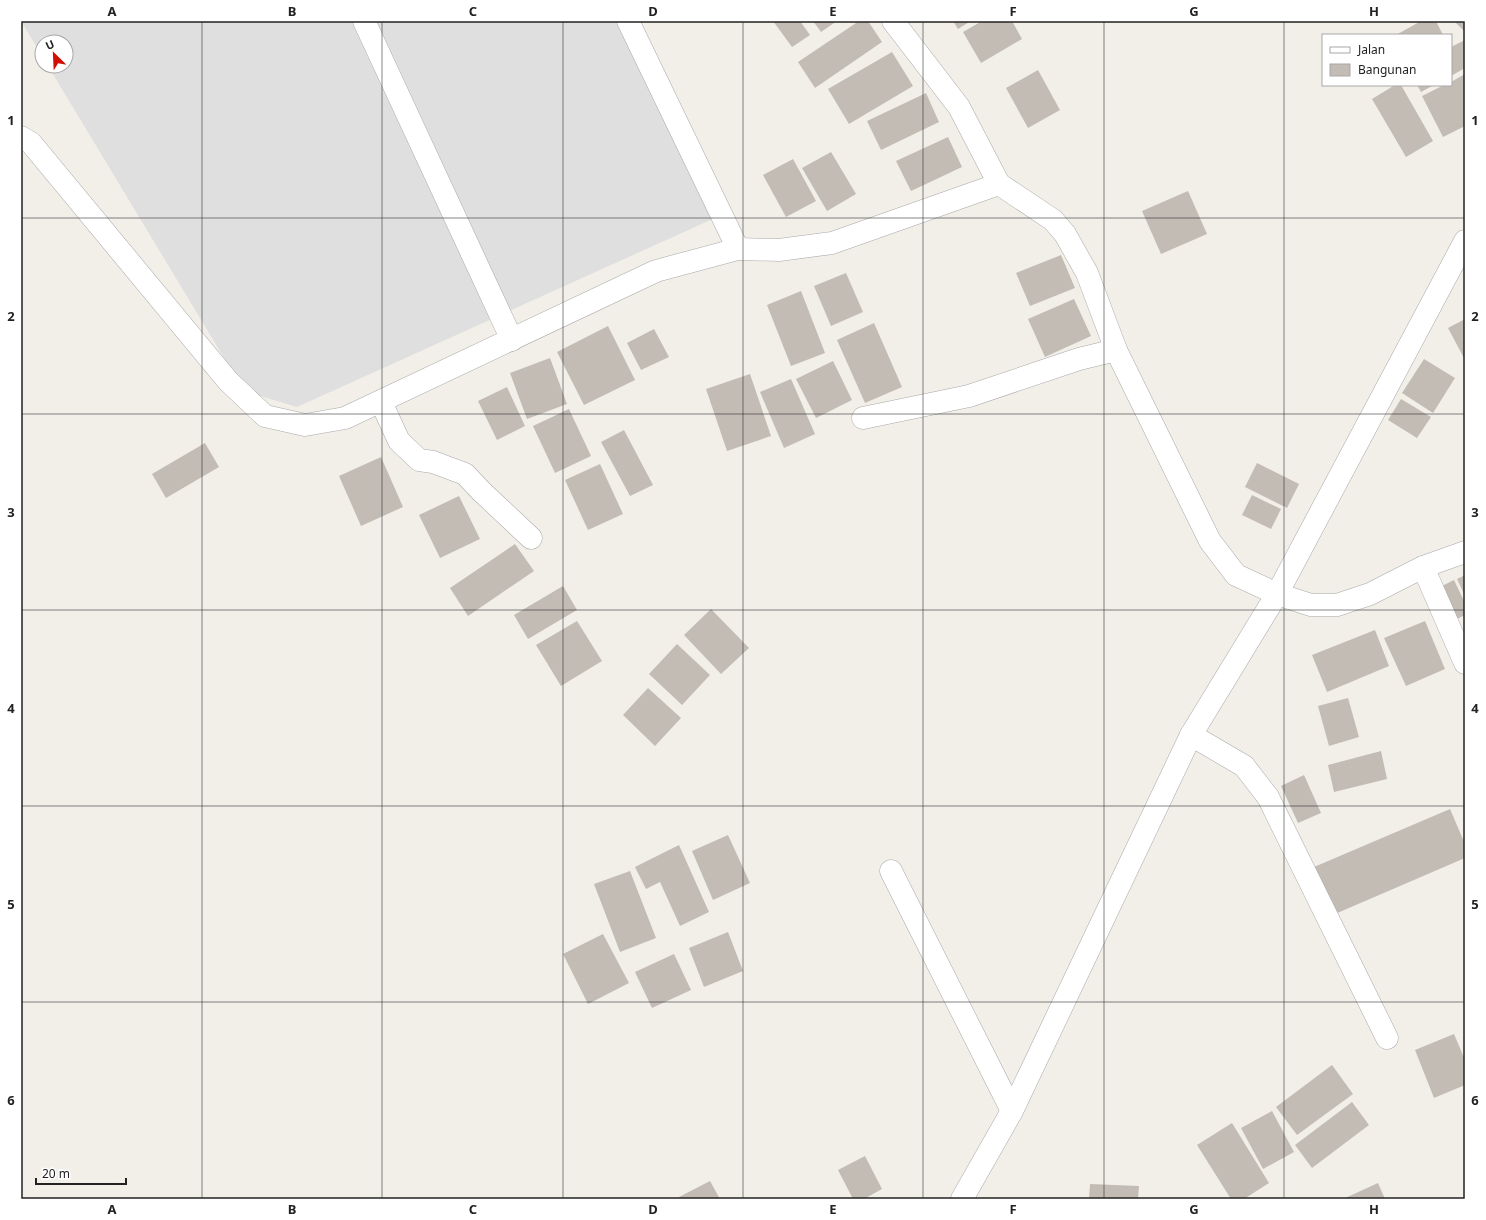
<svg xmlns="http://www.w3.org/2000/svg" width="1486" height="1220" viewBox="0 0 1486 1220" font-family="'Noto Sans',sans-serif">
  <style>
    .residential { fill: #e0dfdf }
    .building { fill: #c3bcb5 }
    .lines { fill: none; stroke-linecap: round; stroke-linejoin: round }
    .minor-casing { stroke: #a9a9a9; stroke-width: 23 }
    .minor { stroke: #fff; stroke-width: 22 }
    .grid { fill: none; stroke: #222; stroke-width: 1; stroke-opacity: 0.55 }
    .neatline { fill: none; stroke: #222; stroke-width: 1.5 }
    .grid-label { font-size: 13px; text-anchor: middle; font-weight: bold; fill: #222 }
  </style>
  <rect width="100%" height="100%" fill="#f2efe9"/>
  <path class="residential" d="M21,21H633L726,213L297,407L244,391L48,66H66V42H42V56Z"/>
  <g class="building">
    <path d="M773,21H800L810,35L792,47Z"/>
    <path d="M813,21H837L821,32Z"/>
    <path d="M859,21H868L882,42L815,88L798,62Z"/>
    <path d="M953,21H971L958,29Z"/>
    <path d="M982,21H1012L1022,39L981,63L963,32Z"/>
    <path d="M1421,21H1436L1443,35H1396Z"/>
    <path d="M1454,21H1465V32Z"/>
    <path d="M1465,40V68L1451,76V47Z"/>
    <path d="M892,52L913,86L849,124L828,89Z"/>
    <path d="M1038,70L1060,110L1028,128L1006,88Z"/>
    <path d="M1465,74V126L1443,137L1422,96L1444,85H1451V82Z"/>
    <path d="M1395,85H1401L1433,141L1406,157L1372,99Z"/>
    <path d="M1417,85H1434L1421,92Z"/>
    <path d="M926,93L939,122L881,150L867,121Z"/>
    <path d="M948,137L962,167L911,191L896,161Z"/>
    <path d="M831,152L856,194L827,211L802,168Z"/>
    <path d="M793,159L816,201L786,217L763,175Z"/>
    <path d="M1188,191L1207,234L1161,254L1142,211Z"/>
    <path d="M1061,255L1075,288L1030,306L1016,273Z"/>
    <path d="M846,273L863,312L831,326L814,286Z"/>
    <path d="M801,291L825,353L791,366L767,305Z"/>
    <path d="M1074,299L1091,336L1045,357L1028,319Z"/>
    <path d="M1465,319V360L1448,328Z"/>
    <path d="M874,323L902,387L865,403L837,340Z"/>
    <path d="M608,326L635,380L584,405L557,352Z"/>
    <path d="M654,329L669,357L641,370L627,343Z"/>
    <path d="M550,358L567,404L527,419L510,373Z"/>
    <path d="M1424,359L1455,378L1433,413L1402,393Z"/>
    <path d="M833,361L852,400L816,418L796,379Z"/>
    <path d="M750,374L771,436L727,451L706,389Z"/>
    <path d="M791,379L815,434L784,448L760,392Z"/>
    <path d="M507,387L525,426L497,440L478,401Z"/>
    <path d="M1401,399L1431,417L1417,438L1388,420Z"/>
    <path d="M569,409L591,456L555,473L533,426Z"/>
    <path d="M624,430L653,485L630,496L601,442Z"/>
    <path d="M205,443L219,467L166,498L152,474Z"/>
    <path d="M381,457L403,507L361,526L339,476Z"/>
    <path d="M1257,463L1299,484L1287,508L1245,487Z"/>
    <path d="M600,464L623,514L588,530L565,480Z"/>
    <path d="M1252,495L1281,509L1271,529L1242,515Z"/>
    <path d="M459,496L480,539L440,558L419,515Z"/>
    <path d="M515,544L534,571L468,616L450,588Z"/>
    <path d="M1465,575V596L1457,579Z"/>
    <path d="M1454,580L1465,603V615L1451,622L1436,589Z"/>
    <path d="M563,586L577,610L528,639L514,615Z"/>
    <path d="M711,609L749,648L721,674L684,635Z"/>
    <path d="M577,621L602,661L561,686L536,645Z"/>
    <path d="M1425,621L1445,669L1406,686L1384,638Z"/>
    <path d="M1375,630L1389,666L1327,692L1312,655Z"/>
    <path d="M677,644L710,675L682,705L649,674Z"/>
    <path d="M648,688L681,718L655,746L623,715Z"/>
    <path d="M1348,698L1359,737L1329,746L1318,706Z"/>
    <path d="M1381,751L1387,779L1334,792L1328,765Z"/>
    <path d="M1304,775L1321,813L1298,823L1281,786Z"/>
    <path d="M1450,809L1465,844V858L1335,914L1314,867Z"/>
    <path d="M728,835L750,883L713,900L692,851Z"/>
    <path d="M679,845L709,912L680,926L660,882L646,889L635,867Z"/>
    <path d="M630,871L656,938L620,952L594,884Z"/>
    <path d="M728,932L743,971L704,987L689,948Z"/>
    <path d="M603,934L629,983L588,1004L563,954Z"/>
    <path d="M674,954L691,990L652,1008L635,972Z"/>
    <path d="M1454,1034L1465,1060V1085L1434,1098L1415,1050Z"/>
    <path d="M1332,1065L1353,1094L1297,1135L1276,1107Z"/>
    <path d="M1352,1102L1369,1125L1312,1168L1295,1145Z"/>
    <path d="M1272,1111L1294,1152L1263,1169L1241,1128Z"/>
    <path d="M1232,1123L1269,1183L1244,1199H1231L1197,1145Z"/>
    <path d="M865,1156L882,1189L864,1199H853L838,1170Z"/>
    <path d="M710,1181L720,1199H680L679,1197Z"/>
    <path d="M1378,1183L1385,1199H1343Z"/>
    <path d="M1090,1184L1139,1186L1138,1199H1089Z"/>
  </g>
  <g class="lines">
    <defs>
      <g id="minor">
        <path d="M364,21L512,340"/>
        <path d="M628,21L738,249"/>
        <path d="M893,21L959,107L999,184L1053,220L1065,234L1087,273L1116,350L1210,541L1236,575L1277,594L1311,605H1337L1370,594L1423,567L1465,552"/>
        <path d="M21,137L31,143L228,381L265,416L305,425L345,418L656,271L738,249L779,250L832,243L999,184"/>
        <path d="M381,402L399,441L419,460L433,462L465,474L481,491L531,538"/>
        <path d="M863,418L969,396L1079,359L1116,350"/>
        <path d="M1423,567L1465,663"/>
        <path d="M1191,735L1244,766L1268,797L1387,1038"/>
        <path d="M891,871L1012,1111"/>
        <path d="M962,1199L1012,1111L1191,735L1277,594L1465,241"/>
      </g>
    </defs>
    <use href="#minor" class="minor-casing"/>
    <use href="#minor" class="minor"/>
  </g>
  <path class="grid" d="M202,21V1199M382,21V1199M563,21V1199M743,21V1199M923,21V1199M1104,21V1199M1284,21V1199M21,218H1465M21,414H1465M21,610H1465M21,806H1465M21,1002H1465"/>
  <rect width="1486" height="1220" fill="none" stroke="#ffffff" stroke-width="44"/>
  <rect x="1322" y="34" width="130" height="52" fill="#ffffff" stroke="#a7a7a7"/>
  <rect x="1330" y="47" width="20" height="6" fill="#ffffff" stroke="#a7a7a7"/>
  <text x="1358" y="54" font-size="12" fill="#222222">Jalan</text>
  <rect x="1330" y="64" width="20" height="12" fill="#c3bcb5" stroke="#a7a7a7"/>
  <text x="1358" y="74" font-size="12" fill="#222222">Bangunan</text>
  <g transform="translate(54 54) rotate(336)"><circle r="19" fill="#ffffff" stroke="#a7a7a7"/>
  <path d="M0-3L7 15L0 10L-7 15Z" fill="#d20d02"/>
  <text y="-6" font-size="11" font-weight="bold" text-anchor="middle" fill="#222222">U</text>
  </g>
  <path d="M36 1178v6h90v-6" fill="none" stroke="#222222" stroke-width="2"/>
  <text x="42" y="1178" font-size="12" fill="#222222" stroke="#ffffff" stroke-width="3" paint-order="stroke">20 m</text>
  <rect x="22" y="22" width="1442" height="1176" class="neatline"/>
  <g class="grid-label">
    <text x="112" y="16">A</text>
    <text x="292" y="16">B</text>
    <text x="473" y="16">C</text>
    <text x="653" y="16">D</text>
    <text x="833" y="16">E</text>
    <text x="1013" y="16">F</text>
    <text x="1194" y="16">G</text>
    <text x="1374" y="16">H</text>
    <text x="11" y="125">1</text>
    <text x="1475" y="125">1</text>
    <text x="11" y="321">2</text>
    <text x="1475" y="321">2</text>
    <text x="11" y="517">3</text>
    <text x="1475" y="517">3</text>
    <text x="11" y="713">4</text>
    <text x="1475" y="713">4</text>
    <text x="11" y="909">5</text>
    <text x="1475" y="909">5</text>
    <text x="11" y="1105">6</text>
    <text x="1475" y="1105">6</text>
    <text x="112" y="1214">A</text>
    <text x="292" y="1214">B</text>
    <text x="473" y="1214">C</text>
    <text x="653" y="1214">D</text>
    <text x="833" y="1214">E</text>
    <text x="1013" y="1214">F</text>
    <text x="1194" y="1214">G</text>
    <text x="1374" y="1214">H</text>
  </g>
</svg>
